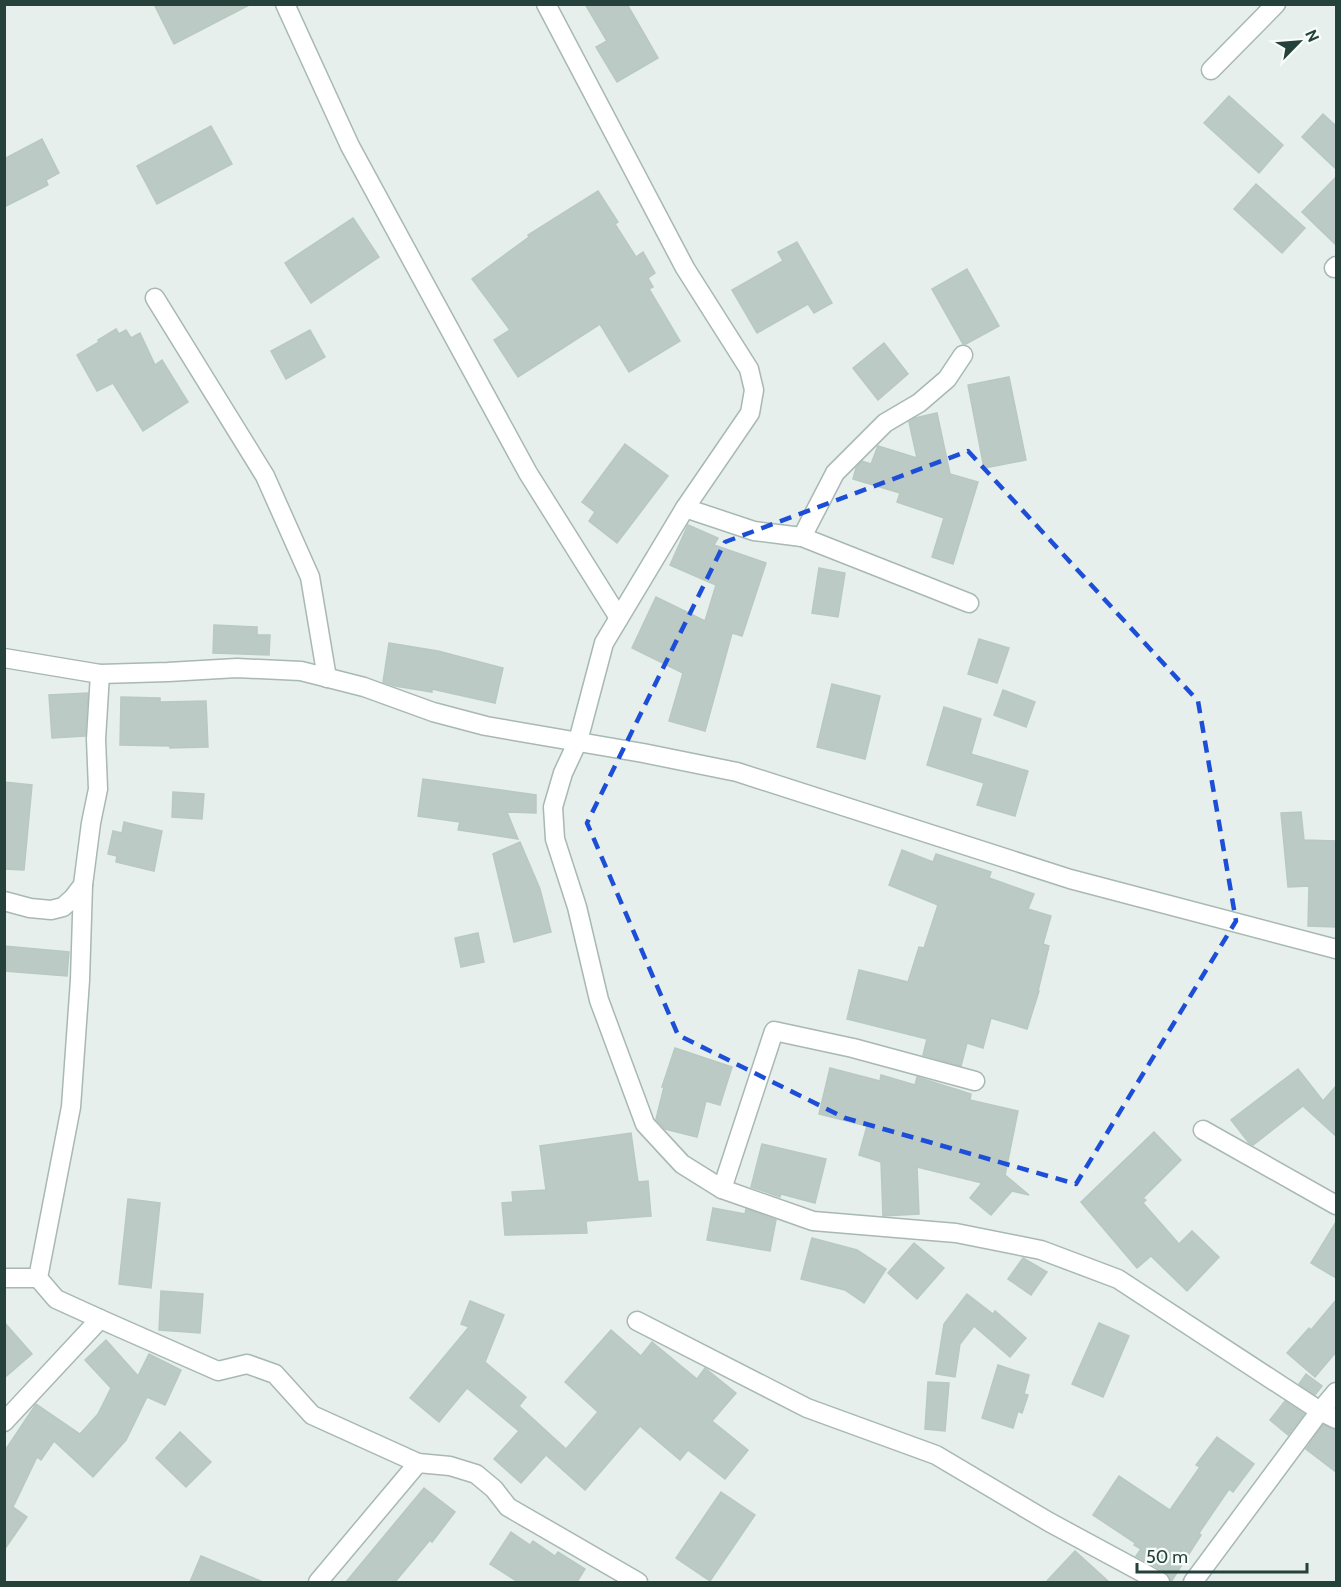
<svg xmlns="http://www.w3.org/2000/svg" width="1341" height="1587" viewBox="0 0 1341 1587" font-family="Cabin,sans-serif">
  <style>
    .building { fill: #bbcac4; stroke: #b8c9c2; stroke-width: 1.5 }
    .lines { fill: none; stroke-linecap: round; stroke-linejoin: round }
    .minor-casing { stroke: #a8b8b2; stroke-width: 21 }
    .minor { stroke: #fff; stroke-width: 18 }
    .marked { fill: none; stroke: #1d4ed8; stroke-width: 4.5; stroke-dasharray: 12 8; stroke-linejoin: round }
  </style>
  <rect width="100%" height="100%" fill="#e6efeb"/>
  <g class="building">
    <path d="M154,4H251L174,44Z"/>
    <path d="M585,4H627L658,58L617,82L596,47L607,41Z"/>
    <path d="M1229,96L1283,145L1259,173L1204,123Z"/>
    <path d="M1323,114L1336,126V169L1302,137Z"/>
    <path d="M211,126L232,164L157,204L137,166Z"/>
    <path d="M42,139L59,173L46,180L48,185L4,207V159Z"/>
    <path d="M1336,177V245L1302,212Z"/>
    <path d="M1256,184L1305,228L1282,253L1234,209Z"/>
    <path d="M598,191L618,222L615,224L636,257L643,252L655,273L648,278L653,287L649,289L680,341L629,372L600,324L518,377L494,340L510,330L472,279L529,237L528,235Z"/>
    <path d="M353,218L379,257L311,303L285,263Z"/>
    <path d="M797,242L832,303L814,313L808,304L757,333L732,290L783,261L778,252Z"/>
    <path d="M967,269L999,326L966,344H963L932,289Z"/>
    <path d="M116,329L119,334L126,330L131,338L140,333L155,365L162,360L188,402L143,431L113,383L97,391L77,355L99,342L98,340Z"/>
    <path d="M310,330L325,357L286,379L271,351Z"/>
    <path d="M884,343L908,374L878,400L853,368Z"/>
    <path d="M1009,377L1026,460L984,468L968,385Z"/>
    <path d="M937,413L950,474L978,482L953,564L932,557L944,518L897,502L900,493L853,479L856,468L862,461L871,464L878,446L917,458L909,422L915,418Z"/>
    <path d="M625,444L668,476L617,543L589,521L595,512L582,502Z"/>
    <path d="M688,525L718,538L714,545L766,563L742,636L732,633L705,731L669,721L683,673L632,648L656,597L705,621L716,585L670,565Z"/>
    <path d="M819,568L845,573L838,617L812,613Z"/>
    <path d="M214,625L257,627V635H270L269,655L213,653Z"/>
    <path d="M979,639L1009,648L997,683L968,674Z"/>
    <path d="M389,643L438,651L503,668L495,703L432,689V692L395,686L383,682Z"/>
    <path d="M832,684L880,696L865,759L817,747Z"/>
    <path d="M1003,690L1035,702L1026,727L994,715Z"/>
    <path d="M88,693L85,736L52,738L49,695Z"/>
    <path d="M121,697L160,698V702L206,701L208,747L170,748V746L120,745Z"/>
    <path d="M944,707L981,719L971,754L1028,771L1015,816L977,805L984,783L927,765Z"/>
    <path d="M423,779L536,795V813L507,812L518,839L458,830L460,822L418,816Z"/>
    <path d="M4,782L32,785L24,870L4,869Z"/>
    <path d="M173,792L204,794L202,819L172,817Z"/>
    <path d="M1301,812L1304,840L1336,841V927L1308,926L1309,886L1288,887L1281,813Z"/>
    <path d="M124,822L162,831L154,871L116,862L117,856L108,854L113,831L122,833Z"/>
    <path d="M520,842L540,889L551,932L514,942L493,854Z"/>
    <path d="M902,850L933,862L936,854L991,872L989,878L1034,894L1028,909L1051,916L1043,944L1049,946L1038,991H1039L1027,1029L991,1018L983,1048L967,1043L961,1066L923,1055L927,1039L847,1019L859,970L908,982L919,947L924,948L938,905L889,885Z"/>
    <path d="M478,933L484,962L461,967L455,938Z"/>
    <path d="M4,946L69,952L67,976L4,971Z"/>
    <path d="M675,1048L732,1067L720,1105L706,1101L697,1137L665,1129L656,1119L664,1087H662Z"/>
    <path d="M830,1068L880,1081L881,1075L915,1085L917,1077L971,1094L970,1100L1018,1111L1005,1175L1029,1195L1012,1191L991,1215L970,1198L982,1183L917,1167L919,1214L883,1216L881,1162L859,1155L867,1126L819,1114Z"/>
    <path d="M1298,1069L1323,1101L1336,1086V1136L1303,1106L1253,1145L1249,1143L1231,1120Z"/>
    <path d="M1154,1132L1181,1160L1143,1198L1146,1200L1143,1203L1179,1244L1192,1231L1219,1257L1187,1291L1151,1256L1137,1268L1081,1202Z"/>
    <path d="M631,1133L638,1182L648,1181L651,1216L586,1221L587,1233L505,1235L502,1203L513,1202L512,1192L546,1190L540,1146Z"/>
    <path d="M762,1144L826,1159L815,1203L781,1194L780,1197L751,1187Z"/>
    <path d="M128,1199L160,1203L151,1288L119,1284Z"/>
    <path d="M713,1208L745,1214L746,1209L776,1220L770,1251L707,1240Z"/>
    <path d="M1336,1222V1278L1311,1263Z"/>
    <path d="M812,1238L857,1250L886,1269L864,1303L845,1290L801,1279Z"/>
    <path d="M914,1243L944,1268L917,1299L888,1273Z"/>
    <path d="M1023,1258L1047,1272L1031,1295L1008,1279Z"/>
    <path d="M161,1291L203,1294L200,1333L159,1330Z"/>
    <path d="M967,1294L993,1314L995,1311L1026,1338L1010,1357L974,1326L960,1344L955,1377L936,1374L944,1324Z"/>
    <path d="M1336,1300V1352L1315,1377L1287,1353L1309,1328L1311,1330Z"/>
    <path d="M470,1301L504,1315L485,1362L526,1397L519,1406L566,1449L598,1412L565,1382L611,1330L641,1356L652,1342L697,1379L705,1368L736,1393L712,1421L748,1450L725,1479L688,1450L680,1460L640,1426L585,1490L546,1455L521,1483L494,1459L519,1431L467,1388L439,1422L410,1398L469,1327L461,1324Z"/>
    <path d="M4,1322L32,1354L4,1378Z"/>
    <path d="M1099,1323L1129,1336L1103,1397L1072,1384Z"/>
    <path d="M106,1340L138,1376L149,1354L181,1370L165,1405L147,1397L126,1440L93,1477L54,1441L41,1460L37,1457L13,1507L27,1517L4,1550V1452L36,1404L80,1434L98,1414L111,1388L85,1360Z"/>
    <path d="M998,1365L1029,1375L1024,1394L1028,1395L1022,1413L1018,1411L1013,1428L982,1418Z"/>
    <path d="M1306,1374L1322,1386L1315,1395L1299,1384Z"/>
    <path d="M928,1382L949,1383L945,1431L925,1429Z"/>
    <path d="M1285,1401L1304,1414L1288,1435L1270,1420Z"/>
    <path d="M1323,1425L1336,1430V1472L1306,1449Z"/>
    <path d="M180,1432L211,1462L186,1487L156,1458Z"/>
    <path d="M1217,1437L1254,1464L1233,1492L1229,1489L1199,1533L1201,1535L1171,1582L1166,1572L1136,1556L1141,1549L1134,1545L1135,1543L1093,1515L1119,1476L1170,1510L1200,1467L1196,1465Z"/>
    <path d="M424,1488L455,1512L432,1542L430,1540L395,1582H346Z"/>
    <path d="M721,1492L755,1515L710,1581L676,1558Z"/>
    <path d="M511,1532L530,1545L533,1541L555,1556L558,1552L585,1569L577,1582H518L490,1564Z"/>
    <path d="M1075,1551L1109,1582H1046Z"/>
    <path d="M201,1556L263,1582H190Z"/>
  </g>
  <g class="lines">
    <defs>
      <g id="minor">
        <path d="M285,4L350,146L420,275L528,473L619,618"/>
        <path d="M546,4L685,268L749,369L754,390L750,413L685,508L604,643L578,741L563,773L553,807L555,839L577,907L599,1000L645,1124L682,1164L722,1189"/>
        <path d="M1211,70L1276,4"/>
        <path d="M1334,268L1336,266"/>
        <path d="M155,298L265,476L310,577L327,678"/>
        <path d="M685,508L754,531L802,537L969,603"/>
        <path d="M802,537L835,473L885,423L919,403L947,379L963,355"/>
        <path d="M4,658L100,674L168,672L237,668L301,671L364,687L433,712L486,726L643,753L737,772L1070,879L1336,949"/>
        <path d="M83,885L80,980L71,1107L38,1278L56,1299L100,1319"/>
        <path d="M4,901L30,908L51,910L63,907L73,898L83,885L91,823L98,789L96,739L100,674"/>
        <path d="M975,1081L853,1048L774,1031L722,1189L813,1221L956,1233L1041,1250L1118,1279L1320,1411L1336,1419"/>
        <path d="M1203,1130L1336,1205"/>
        <path d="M4,1278H38"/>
        <path d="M637,1321L807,1408L936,1455L1049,1522L1160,1582"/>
        <path d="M4,1422L100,1319L218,1371L247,1364L275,1374L312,1415L418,1463L450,1466L476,1474L494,1489L508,1507L638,1582"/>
        <path d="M318,1582L418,1463"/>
        <path d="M1193,1582L1320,1411L1336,1392"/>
      </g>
    </defs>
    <use href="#minor" class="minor-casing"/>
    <use href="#minor" class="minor"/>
  </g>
  <path class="marked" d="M968,451L1198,701L1236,921L1076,1184L845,1118L678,1035L587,823L725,542Z"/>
  <rect width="1341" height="1587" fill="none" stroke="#24423a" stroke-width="12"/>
  <g transform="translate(1299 42) rotate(65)" stroke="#f7fbf9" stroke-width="4.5" paint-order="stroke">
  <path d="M0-4.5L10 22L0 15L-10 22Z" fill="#24423a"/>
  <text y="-9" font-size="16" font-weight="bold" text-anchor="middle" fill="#24423a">N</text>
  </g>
  <path d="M1137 1563v9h170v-9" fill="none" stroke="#24423a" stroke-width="3"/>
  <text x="1146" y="1563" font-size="18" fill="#24423a" stroke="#f7fbf9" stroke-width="4.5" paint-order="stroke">50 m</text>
</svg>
